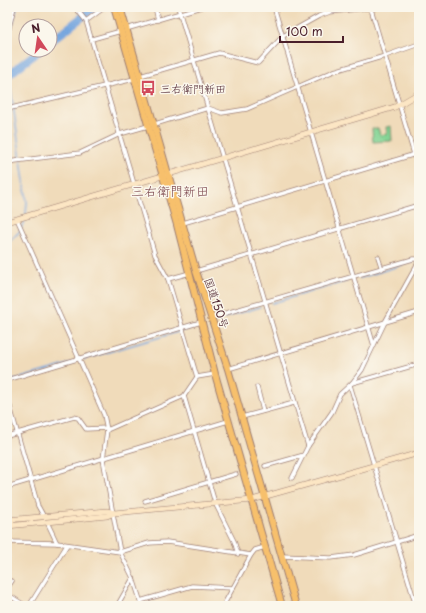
<svg xmlns="http://www.w3.org/2000/svg" width="426" height="613" viewBox="0 0 426 613" font-family="'Playpen Sans','Klee One',sans-serif">
  <style>
    .green { fill: #84d494; stroke: #677a60 }
    .lines { fill: none; stroke-linecap: round; stroke-linejoin: round }
    .stream { stroke: #73a4de; stroke-width: 1.5 }
    .river { stroke: #73a4de; stroke-width: 8 }
    .street-casing { stroke: #9d7d72; stroke-width: 5 }
    .secondary-casing { stroke: #9d7d72; stroke-width: 6 }
    .highway-casing { stroke: #9d7d72; stroke-width: 8 }
    .street { stroke: #fff; stroke-width: 3.5 }
    .secondary { stroke: #fce6c4; stroke-width: 5 }
    .highway { stroke: #f7c06c; stroke-width: 6 }
    .labels { text-anchor: middle; dominant-baseline: central; stroke-width: 3; stroke-linejoin: round; paint-order: stroke }
    .poi-label { font-size: 11px; fill: #4a1f2b; stroke: #fbf7ec; text-anchor: start }
    .street-label { font-size: 11px; fill: #4a1f2b; stroke: #fbf7ec }
    .quarter-label { font-size: 13px; fill: #7c474e; stroke: #fbf7ec }
  </style>
  <rect width="100%" height="100%" fill="#fbf7ec"/>
  <filter id="ink" filterUnits="userSpaceOnUse"><feTurbulence type="fractalNoise" baseFrequency=".025" numOctaves="2"/><feDisplacementMap in="SourceGraphic" scale="8" xChannelSelector="R" yChannelSelector="G"/><feConvolveMatrix kernelMatrix="1 2 1 2 8 2 1 2 1" color-interpolation-filters="sRGB"/></filter>
  <filter id="wash" filterUnits="userSpaceOnUse"><feTurbulence type="fractalNoise" baseFrequency=".012" numOctaves="4" result="noise"/><feDisplacementMap in="SourceGraphic" scale="16" xChannelSelector="R" yChannelSelector="G"/><feGaussianBlur stdDeviation="0.9" result="paint"/><feColorMatrix in="noise" values="0 0 0 0 0 0 0 0 0 0 0 0 0 0 0 0 0 1.4 0 .05"/><feComposite in="paint" operator="in"/></filter>
  <g filter="url(#wash)">
    <rect width="100%" height="100%" fill="#f0dbba"/>
    <path class="green" d="M391,126L392,141L373,142L372,129L378,128L380,135L387,134L386,127Z"/>
    <g class="lines">
      <g class="stream">
        <path d="M7,46L17,7"/>
        <path d="M7,77L8,79"/>
        <path d="M10,84L27,202L26,214"/>
        <path d="M7,244L20,231L25,218"/>
        <path d="M360,278L414,261"/>
        <path d="M272,303L347,281"/>
        <path d="M219,319L260,307"/>
        <path d="M84,359L195,327"/>
        <path d="M7,382L73,363"/>
      </g>
      <g class="river">
        <path d="M50,42L95,7"/>
        <path d="M7,76L40,50"/>
      </g>
    </g>
  </g>
  <g filter="url(#ink)">
    <g class="lines">
      <defs>
        <g id="street">
          <path d="M75,7L86,21L155,255L168,279L197,377"/>
          <path d="M155,7L158,20"/>
          <path d="M178,7L308,446"/>
          <path d="M274,7L374,346"/>
          <path d="M371,9L419,171"/>
          <path d="M86,21L105,7"/>
          <path d="M126,29L201,7"/>
          <path d="M7,36L14,7"/>
          <path d="M92,39L121,31"/>
          <path d="M140,76L219,53L258,63L283,36L319,16L330,12L367,8L371,9L378,7"/>
          <path d="M7,109L134,79"/>
          <path d="M155,124L208,108L222,113L247,109L334,71L385,56L419,44"/>
          <path d="M7,162L80,153L120,134L148,126"/>
          <path d="M17,219L104,415L107,430L103,459L120,552L133,578L142,606"/>
          <path d="M183,223L419,153"/>
          <path d="M378,257L382,269"/>
          <path d="M196,271L419,205"/>
          <path d="M168,279L190,273"/>
          <path d="M212,317L413,259H419"/>
          <path d="M228,369L419,312"/>
          <path d="M7,380L201,322"/>
          <path d="M352,383L419,364"/>
          <path d="M350,385L416,606"/>
          <path d="M257,387L263,411"/>
          <path d="M7,396L38,506L44,517"/>
          <path d="M184,396L215,503L234,541L238,554"/>
          <path d="M242,417L294,403"/>
          <path d="M107,430L184,396L197,377L215,374"/>
          <path d="M7,436L74,417L78,418L86,429L107,428"/>
          <path d="M265,466L304,455"/>
          <path d="M292,478L308,446L332,412L340,394L352,383L362,370L385,322L419,261"/>
          <path d="M7,487L228,421"/>
          <path d="M145,501L236,474"/>
          <path d="M47,522L57,543"/>
          <path d="M7,542L57,543L120,552L149,543L167,542L251,555"/>
          <path d="M282,556L331,558L354,555L419,535"/>
          <path d="M7,588L12,581"/>
          <path d="M7,594L26,606"/>
          <path d="M140,601L192,586L233,588"/>
          <path d="M29,606L67,545"/>
          <path d="M117,606L133,578"/>
          <path d="M223,606L251,555L255,550L265,547"/>
        </g>
        <g id="secondary">
          <path d="M7,222L395,107L419,93"/>
          <path d="M7,520L107,511L114,513L252,500L419,453"/>
          <path d="M7,526L107,516L114,513"/>
        </g>
        <g id="highway">
          <path d="M114,7L177,225L215,374L282,606"/>
          <path d="M120,7L196,271L228,369L296,606"/>
        </g>
      </defs>
      <use href="#street" class="street-casing"/>
      <use href="#secondary" class="secondary-casing"/>
      <use href="#highway" class="highway-casing"/>
      <use href="#street" class="street"/>
      <use href="#secondary" class="secondary"/>
      <use href="#highway" class="highway"/>
    </g>
  </g>
  <defs>
    <symbol id="bus-bare" viewBox="-9 -9 18 18"><path d="M-5-6H5V4H4V6H2V4H-2V6H-4V4H-5ZM-3.5-4V0h7V-4ZM-3.5 1.2v1.5H-2V1.2ZM2 1.2v1.5H3.5V1.2Z" fill="#d1495b" stroke="#fbf7ec" stroke-width="2.5" paint-order="stroke"/></symbol>
  </defs>
  <g fill-rule="evenodd">
    <use href="#bus-bare" x="137" y="77" width="22" height="22"/>
  </g>
  <g class="labels">
    <g class="poi-label">
      <text x="160" y="88">三右衛門新田</text>
    </g>
    <g class="street-label">
      <text transform="translate(217 303) rotate(71)">国道150号</text>
    </g>
    <g class="quarter-label">
      <text x="170" y="190">三右衛門新田</text>
    </g>
  </g>
  <rect width="426" height="613" fill="none" stroke="#fbf7ec" stroke-width="24"/>
  <g transform="translate(38 38) rotate(347)"><circle r="19" fill="#fbf7ec" stroke="#b4a19f"/>
  <path d="M0-3L7 15L0 10L-7 15Z" fill="#d1495b"/>
  <text y="-6" font-size="11" font-weight="bold" text-anchor="middle" fill="#4a1f2b">N</text>
  </g>
  <path d="M280 36v6h63v-6" fill="none" stroke="#4a1f2b" stroke-width="2"/>
  <text x="286" y="36" font-size="12" fill="#4a1f2b" stroke="#fbf7ec" stroke-width="3" paint-order="stroke">100 m</text>
</svg>
